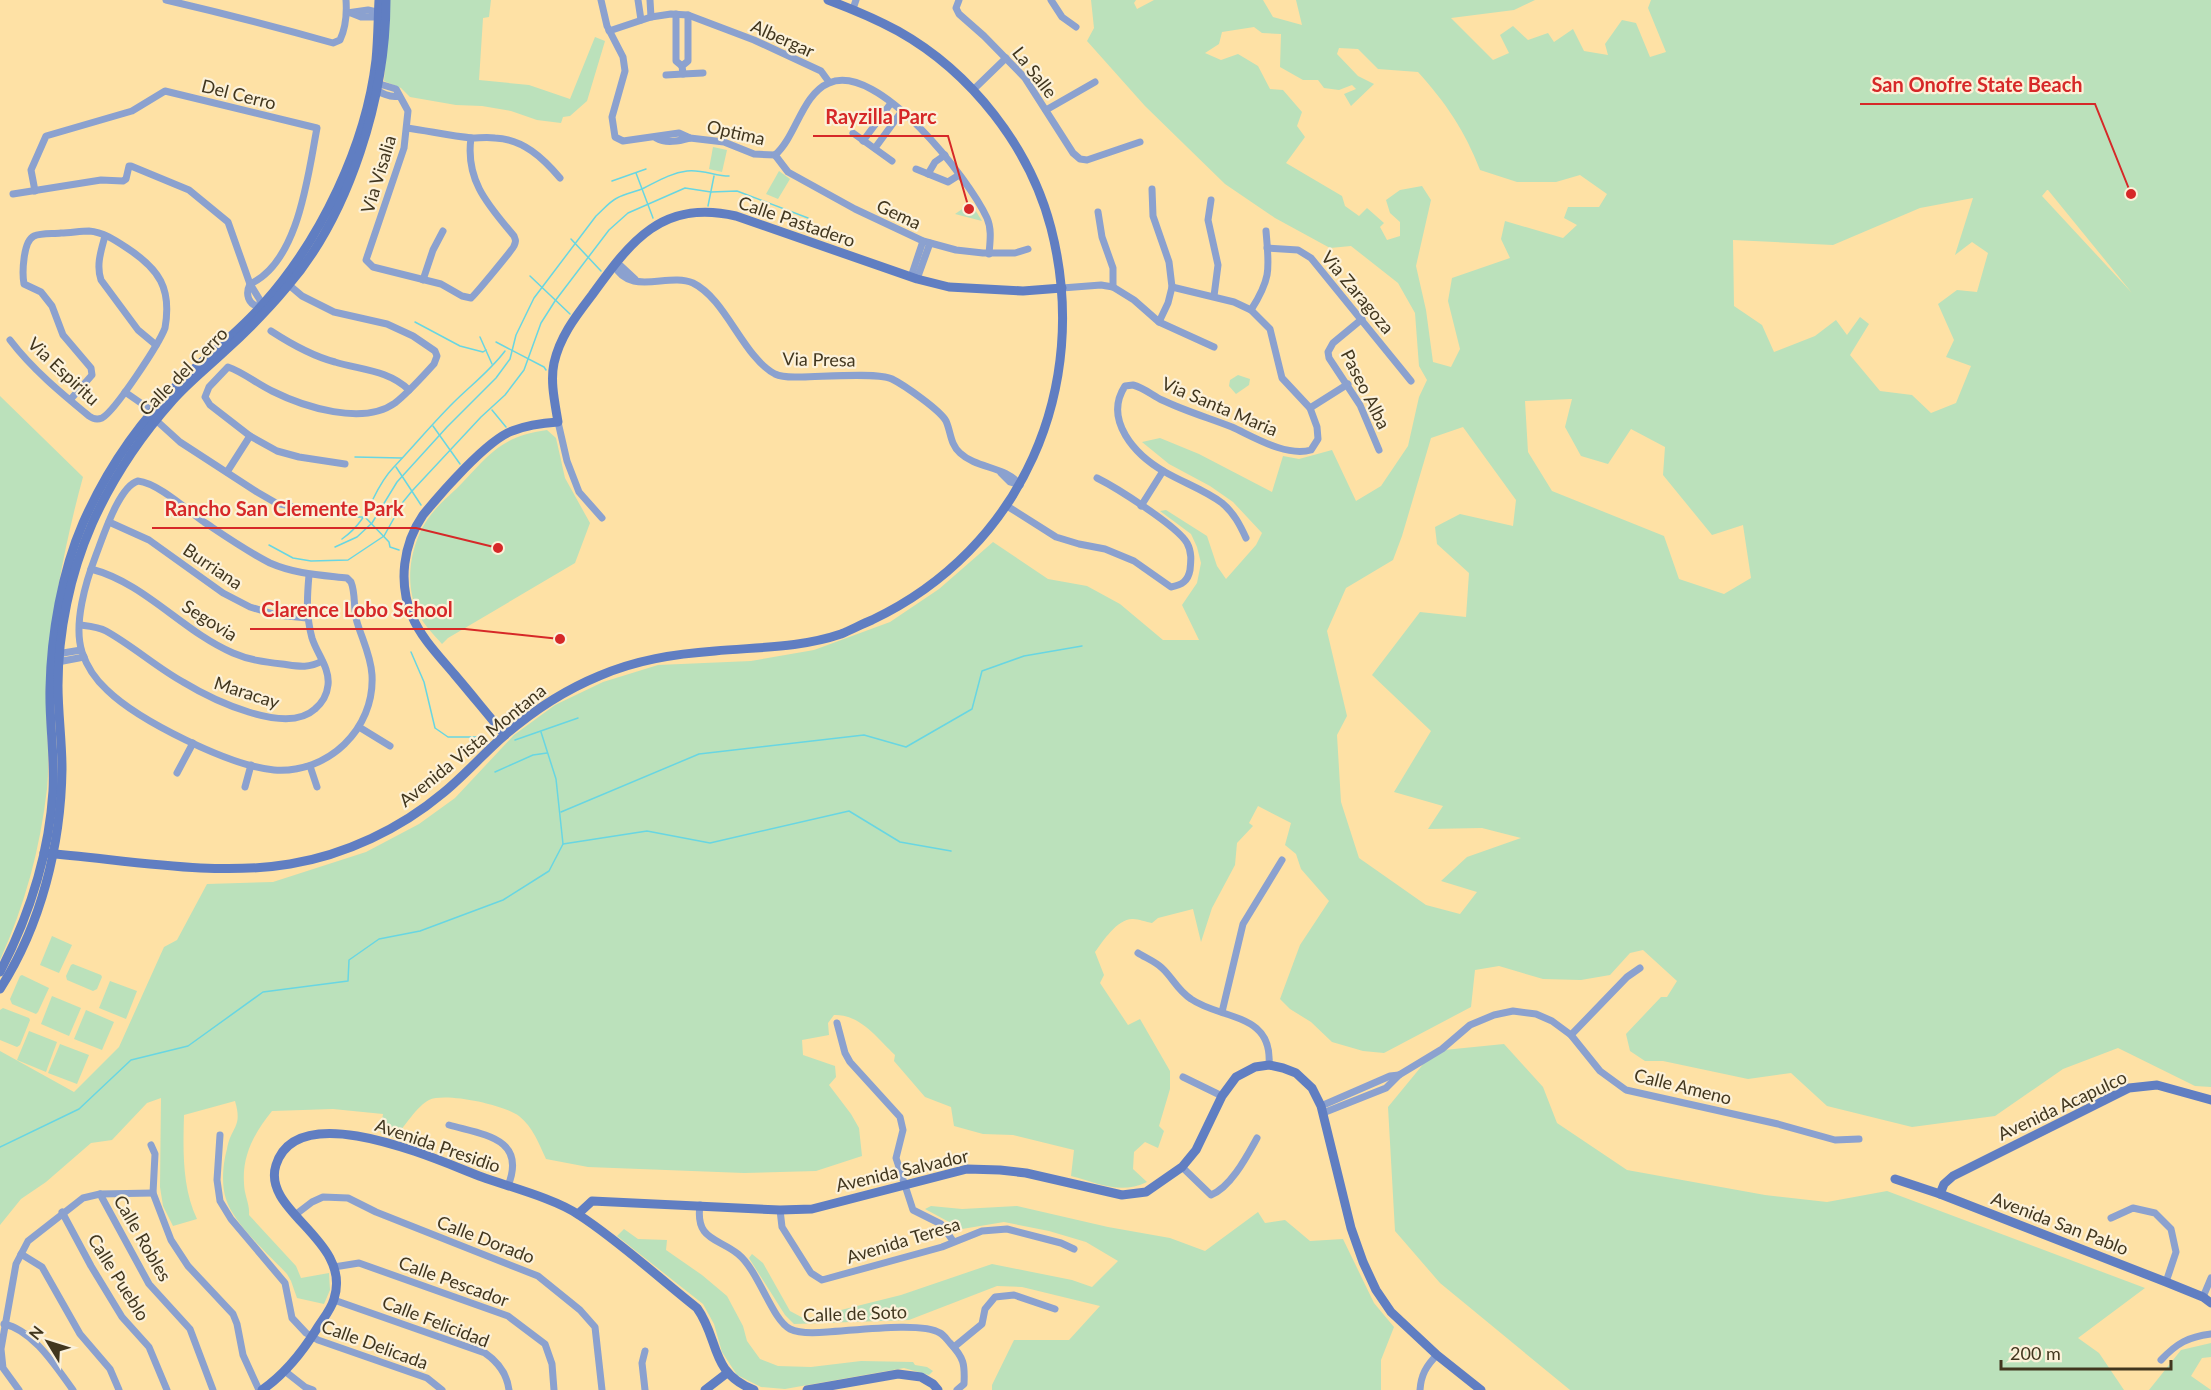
<svg xmlns="http://www.w3.org/2000/svg" width="2211" height="1390" viewBox="0 0 2211 1390" font-family="Lato,sans-serif">
  <style>
    .green { fill: #bbe1bb; fill-rule: evenodd }
    .lines { fill: none; stroke-linecap: round; stroke-linejoin: round }
    .stream { stroke: #68d6e2; stroke-width: 1.5 }
    .street { stroke: #8ba1cf; stroke-width: 7 }
    .secondary { stroke: #607ec2; stroke-width: 9 }
    .labels { text-anchor: middle; dominant-baseline: central; stroke-width: 4.5; stroke-linejoin: round; paint-order: stroke }
    .street-label { font-size: 18px; fill: #41361e; stroke: #fcf1d9 }
    .leader { fill: none; stroke: #d62828; stroke-width: 2 }
    .callout-dot { fill: #d62828; stroke: #fcf1d9; stroke-width: 2 }
    .callout-label { font-size: 20px; text-anchor: middle; font-weight: bold; fill: #d62828; stroke: #fcf1d9; stroke-width: 4.5; stroke-linejoin: round; paint-order: stroke }
  </style>
  <rect width="100%" height="100%" fill="#fee1a5"/>
  <g class="green">
    <path d="M390,0H491L489,17L483,18L479,80L529,85L570,99L595,37L605,41L587,101L570,116L563,117L561,123L537,120L511,111L482,106L456,105L410,97L401,88L384,81Z"/>
    <path d="M1091,0H1136L1134,3L1137,9L1154,0H1263L1273,17L1302,25L1296,0H1535L1514,10L1451,18L1493,60L1509,53L1500,35L1513,26L1528,40L1548,33L1554,42L1573,29L1584,51L1608,55L1605,44L1622,20L1636,23L1650,57L1666,52L1648,8L1651,0H2211V1087L2195,1086L2118,1048L2063,1069L1995,1116L1912,1127L1827,1106L1791,1073L1748,1079L1663,1061H1645L1630,1051L1626,1034L1661,997H1667L1677,981L1643,950L1630,953L1610,975L1581,980L1543,979L1499,966L1475,970L1471,1007L1384,1053L1363,1051L1332,1042L1311,1022L1290,1009L1280,999L1300,945L1329,901L1301,869L1296,854L1285,845L1291,823L1258,806L1249,823L1253,826L1237,843L1235,865L1212,908L1201,942L1193,909L1158,918L1152,923C1146,922 1139,919 1133,919C1118,918 1103,941 1095,952L1104,975L1100,983L1128,1025L1140,1019L1170,1071V1089L1159,1126L1164,1131L1158,1148L1145,1142L1134,1152L1133,1169L1147,1182C1120,1195 1098,1183 1071,1176L1074,1150L1013,1135L983,1134L954,1126L951,1107L925,1097L894,1061L895,1055C877,1038 860,1014 834,1015L828,1023L829,1035L802,1040L803,1055L835,1066L836,1077L829,1085L851,1114L859,1128L862,1156L816,1171L744,1173L588,1167L546,1159C539,1144 533,1127 519,1116C505,1105 445,1092 429,1100C418,1105 403,1128 395,1138L380,1132L383,1114L333,1109L272,1111C255,1132 242,1155 244,1183C244,1195 250,1204 249,1215L296,1266L301,1278L329,1273L330,1290L324,1304L297,1298L291,1281L287,1274C270,1256 233,1223 226,1199C221,1185 223,1163 227,1149C231,1126 243,1128 235,1101L184,1115C183,1149 182,1188 197,1219L173,1226L163,1206L160,1187L161,1098L147,1103L112,1140L91,1143L46,1182L21,1199L0,1225V1051L74,1092L119,1047L164,947L177,940L207,884L273,882L366,852L419,824L455,798L514,735L555,705L603,682L658,665L751,661L814,650L890,622L939,589L993,542L1048,579L1087,586L1120,604L1163,640H1199L1182,605L1197,583L1201,563L1197,547L1191,534L1160,511L1166,510L1207,536L1217,566L1226,579L1256,545L1262,533L1233,502L1210,486L1169,464L1142,442L1160,438L1199,454L1272,492L1283,456L1299,459L1332,450L1356,501L1381,486L1408,446L1419,397L1427,380L1419,366L1415,313L1398,283L1351,246L1330,248L1275,218L1225,184L1145,106L1087,41L1094,28ZM1254,27L1262,33L1281,34L1280,67L1303,80H1318L1324,88L1339,90L1352,85L1356,89L1344,94L1351,106L1374,84L1358,76L1337,54L1339,48L1358,49L1378,69L1418,72C1446,103 1465,131 1480,170L1517,182H1556L1580,175L1607,194L1599,207H1568L1564,218L1577,225L1563,238L1505,221L1501,239L1510,258L1452,278L1448,301L1460,349L1451,367L1433,362L1426,310L1416,266L1431,200L1422,186L1400,190L1386,200L1390,213L1400,222V236L1387,240L1380,227L1384,223L1367,208L1359,216L1345,206L1342,196L1286,163L1305,137L1297,126L1302,112L1283,90L1270,89L1258,66L1238,54L1221,60L1205,53L1219,44L1222,32ZM2047,190H2048L2132,293L2042,196ZM1973,198L1955,255L1972,242L1988,253L1977,292L1957,290L1938,304L1954,340L1946,357L1971,366L1956,403L1931,413L1912,395L1880,391L1850,355L1869,324L1860,317L1847,335L1836,320L1815,336L1774,352L1762,325L1734,306L1733,240L1833,245L1920,208ZM1572,399L1565,427L1581,456L1608,464L1631,429L1665,447L1663,475L1712,535L1743,525L1751,578L1724,594L1679,579L1664,536L1552,491L1528,452L1525,401ZM1463,427L1516,500L1513,526L1460,514L1435,527L1437,544L1469,573L1466,617L1420,612L1372,675L1431,731L1394,792L1443,806L1428,829L1482,828L1521,838L1467,857L1441,881L1477,892L1460,914L1426,905L1359,858L1341,802L1337,735L1347,716L1327,631L1346,588L1393,560L1402,536L1431,438Z"/>
    <path d="M713,147L727,150L722,172L709,169Z"/>
    <path d="M779,171L790,179L778,199L766,194Z"/>
    <path d="M971,203L982,221L955,214Z"/>
    <path d="M1238,375L1250,379L1249,385L1236,394L1229,386L1230,380Z"/>
    <path d="M0,396L83,477C66,539 54,602 47,665C43,706 51,748 47,789C40,849 25,905 0,960Z"/>
    <path d="M547,430L556,438L565,478L590,523L575,563L448,638L442,644C434,635 425,626 419,615C402,583 411,537 434,511C443,500 454,492 463,482C492,451 504,436 547,430Z"/>
    <path d="M52,936L72,945L59,973L40,965Z"/>
    <path d="M73,964L101,975L102,977L97,989L93,991L67,980L66,976L71,965Z"/>
    <path d="M22,975L49,988L38,1012L36,1014L12,1004L10,999L20,976Z"/>
    <path d="M110,981L137,991L126,1019L99,1008Z"/>
    <path d="M52,996L81,1008L69,1036L41,1024Z"/>
    <path d="M3,1008L29,1018L30,1020L20,1045L17,1047L0,1040V1010Z"/>
    <path d="M86,1010L114,1022L102,1050L74,1039Z"/>
    <path d="M29,1031L57,1042L46,1072L17,1060Z"/>
    <path d="M60,1044L89,1055L77,1084L48,1073Z"/>
    <path d="M1504,1044L1543,1087L1557,1123L1627,1170L1765,1195L1827,1202L1887,1191L2145,1288L2078,1338L2099,1353L2124,1390H1570L1440,1283L1395,1231L1388,1107L1434,1051Z"/>
    <path d="M931,1206L962,1209L1017,1206L1108,1227L1170,1238L1205,1251L1258,1212L1265,1223L1285,1220L1310,1241L1343,1239L1374,1303L1394,1327L1381,1360V1390H992V1385L1014,1340H1069L1100,1306L1022,1287L997,1286L909,1320L794,1324L785,1315L749,1258L752,1254L763,1263L790,1311L805,1319L901,1295L992,1264L1072,1280L1092,1287L1118,1261L1086,1242L1049,1231L1004,1222L962,1229L925,1209Z"/>
    <path d="M624,1229L638,1239L667,1240L666,1250L702,1275L727,1296L743,1326L747,1341L760,1359L778,1366L811,1367L861,1361L913,1362L915,1365L927,1367L933,1371L929,1375L904,1368L785,1389L761,1387L737,1375L722,1352L714,1324L703,1304L617,1236Z"/>
    <path d="M2211,1343V1357L2202,1358L2191,1376L2211,1390H2149L2181,1350Z"/>
  </g>
  <g class="lines">
    <g class="stream">
      <path d="M636,173L653,218"/>
      <path d="M612,181L646,169"/>
      <path d="M708,206L714,176"/>
      <path d="M571,239L601,271"/>
      <path d="M530,276L570,314"/>
      <path d="M415,322L460,346L483,352L486,350"/>
      <path d="M480,337L492,364"/>
      <path d="M496,342L544,367L546,370"/>
      <path d="M492,410L506,427"/>
      <path d="M433,426L460,464"/>
      <path d="M355,457L402,458"/>
      <path d="M396,467L421,505"/>
      <path d="M321,506L359,517H365L389,542L390,547L399,550"/>
      <path d="M342,539C373,517 370,492 393,468C413,447 432,424 453,403C470,386 490,371 505,351"/>
      <path d="M269,545L293,558L311,561L348,560L384,536L403,502L412,491L481,417L505,395L524,370L541,323L555,301L609,230L628,213L685,188L711,192L737,191L808,218"/>
      <path d="M335,547L357,537L372,523L397,482L447,427L496,378L510,359L516,335L534,298L596,216C603,210 609,202 617,198C626,193 636,192 644,188C658,181 671,173 687,171C701,169 716,176 729,176"/>
      <path d="M411,652L424,682L435,728L448,737H480"/>
      <path d="M515,740L578,718"/>
      <path d="M495,772L533,755L547,753"/>
      <path d="M561,812L699,754L864,735L906,747L972,709L982,671L1024,656L1082,646"/>
      <path d="M563,844L647,831L710,843L849,811L900,842L951,851"/>
      <path d="M0,1147L79,1109L131,1060L188,1046L263,992L348,981L349,960L379,939L420,931L503,900L549,871L563,844L556,779L541,732"/>
    </g>
    <g class="street">
      <path d="M166,0C222,13 277,27 333,43L340,40C346,27 347,14 346,0"/>
      <path d="M601,0L607,26L623,57L625,71L612,117L615,137L623,141L679,133L690,138L724,142L754,154L775,155"/>
      <path d="M638,0L641,20"/>
      <path d="M650,0L651,17"/>
      <path d="M959,0L956,8L959,14L984,36L1025,78L1073,153L1080,159L1087,160L1140,142"/>
      <path d="M1051,0L1062,17L1076,27"/>
      <path d="M853,9L856,0"/>
      <path d="M347,13L368,10L381,13"/>
      <path d="M351,13L361,17H381"/>
      <path d="M676,14V61L682,66"/>
      <path d="M609,31L651,17L671,14L688,15L754,40L821,71L829,82"/>
      <path d="M683,74L703,73"/>
      <path d="M666,75L683,74L682,66L688,61V15"/>
      <path d="M373,85H383L396,89L408,111L404,148L366,260L373,267L441,284L462,296L471,298C474,296 513,249 514,246C516,241 516,241 514,236C489,206 465,181 471,138"/>
      <path d="M373,87C379,93 391,98 399,96"/>
      <path d="M973,90L1006,58"/>
      <path d="M1046,110L1095,82"/>
      <path d="M407,128C429,131 450,136 472,138C479,138 487,137 495,138C523,139 543,158 560,178"/>
      <path d="M853,133L892,161"/>
      <path d="M656,138C666,144 679,141 690,138"/>
      <path d="M863,141L891,103"/>
      <path d="M875,148L902,111"/>
      <path d="M775,155C796,137 802,94 829,83C878,61 969,179 987,218C992,229 990,242 989,254"/>
      <path d="M775,155L788,172L855,209L923,241L956,250L983,253H1015L1028,249"/>
      <path d="M916,169L948,182L959,175"/>
      <path d="M928,174L935,162L945,155"/>
      <path d="M1152,189L1153,216L1169,262L1172,287L1168,303L1159,322"/>
      <path d="M35,191L31,170L46,136L132,111L165,91L317,128C308,174 299,262 250,284C245,294 248,305 260,307"/>
      <path d="M13,194L101,180L123,181L126,179L129,166H131L189,190L228,222L250,284L260,300V307"/>
      <path d="M1211,200L1208,220L1218,265L1214,296"/>
      <path d="M1098,212L1102,237L1113,268V287"/>
      <path d="M105,236C101,251 96,265 101,280L138,330L156,345"/>
      <path d="M1267,248L1298,250L1311,258L1411,381"/>
      <path d="M614,265C630,297 668,272 693,283C726,299 743,357 775,374C783,378 792,377 802,377C821,377 878,372 892,379C904,385 940,410 946,421C951,432 950,444 960,453C977,469 1006,466 1020,485"/>
      <path d="M614,265L621,266L635,279"/>
      <path d="M911,277L923,241"/>
      <path d="M917,279L930,243"/>
      <path d="M423,280L433,250L443,231"/>
      <path d="M289,285L302,296L334,312L387,324L413,336L435,351L437,356L434,364C422,377 409,392 395,403C363,426 304,407 272,391C257,384 243,372 228,367L209,387L205,397L210,405L250,436L277,451L299,457L345,464"/>
      <path d="M1172,287L1234,302L1251,310L1270,329L1282,378L1310,408L1317,427L1318,439L1311,450C1286,457 1254,437 1232,427C1209,418 1185,411 1162,400C1152,395 1144,388 1133,385L1125,386C1103,420 1135,455 1165,472C1184,483 1205,490 1222,503C1234,513 1240,525 1246,538"/>
      <path d="M1062,288L1101,285L1113,287L1134,300L1159,322L1214,347"/>
      <path d="M1251,310C1272,277 1269,268 1266,231"/>
      <path d="M1362,319L1333,343L1328,352L1329,358L1360,405L1379,450"/>
      <path d="M271,331C291,344 312,356 335,362C361,370 388,370 409,390"/>
      <path d="M10,340C32,369 61,393 89,416C93,419 97,420 102,418C115,411 159,344 165,328C172,288 159,269 127,248C115,240 103,232 89,231C80,231 70,233 61,233C53,234 41,233 34,236C23,241 22,273 24,284L41,292L52,306L63,335L91,368L92,375L70,400"/>
      <path d="M125,392L148,408L158,422L180,442L257,492L276,503L312,511"/>
      <path d="M1310,408L1348,384"/>
      <path d="M558,422L567,461L579,492L602,518"/>
      <path d="M227,472L250,436"/>
      <path d="M1001,473L1010,482L1020,485"/>
      <path d="M138,481C158,483 187,510 204,522C225,536 248,552 270,563C295,574 320,575 347,578L351,582C356,594 353,609 357,622C362,639 371,656 372,675C375,729 328,774 274,770C230,766 139,721 107,690C96,680 87,667 82,652C73,624 86,581 96,555C103,537 119,486 138,481Z"/>
      <path d="M1007,506L1056,537L1079,544L1105,549L1134,561L1171,587C1182,585 1188,581 1190,570C1191,561 1192,552 1187,543C1177,526 1117,488 1097,478"/>
      <path d="M1141,506L1163,471"/>
      <path d="M109,522L149,540L223,593L250,607L277,615L307,618"/>
      <path d="M91,569C145,583 182,631 233,653C249,660 265,662 282,664C297,666 308,669 322,661"/>
      <path d="M80,625C88,626 99,627 106,631C133,646 156,667 183,682C211,699 286,736 315,709C322,703 327,695 328,685C330,668 317,654 312,638C306,616 307,597 309,575"/>
      <path d="M58,657L63,653L81,650"/>
      <path d="M59,657L63,661L84,657"/>
      <path d="M359,727L390,746"/>
      <path d="M310,766L317,787"/>
      <path d="M177,773L193,743"/>
      <path d="M245,787L251,765"/>
      <path d="M1138,953C1146,958 1156,962 1162,968C1173,978 1177,990 1191,999C1221,1020 1273,1012 1269,1065"/>
      <path d="M1222,1012L1243,924L1282,860"/>
      <path d="M837,1023L845,1053L850,1062L900,1117L903,1130L896,1158L913,1210L941,1224L953,1241"/>
      <path d="M1571,1035L1627,977L1640,968"/>
      <path d="M1183,1077L1222,1096"/>
      <path d="M1321,1106L1390,1076L1399,1075"/>
      <path d="M1323,1113L1386,1088L1399,1075L1442,1049L1470,1025L1494,1015L1513,1011L1536,1014L1552,1021L1571,1035L1600,1071L1626,1090L1778,1124L1835,1140L1859,1139"/>
      <path d="M449,1125C484,1135 527,1138 508,1186"/>
      <path d="M220,1135L217,1180L220,1201L231,1219L285,1283L292,1318L306,1333L318,1340L427,1378L442,1390"/>
      <path d="M151,1145L155,1154L153,1193L171,1240L188,1266L233,1314L237,1324L243,1355L259,1390"/>
      <path d="M1182,1167L1211,1195C1231,1187 1247,1156 1257,1138"/>
      <path d="M100,1194L149,1284L190,1329L213,1390"/>
      <path d="M700,1205C695,1240 718,1238 738,1254C759,1271 772,1320 790,1329C800,1334 816,1333 827,1332C851,1331 922,1321 940,1333C944,1335 947,1340 950,1343C964,1358 965,1364 964,1384L957,1390"/>
      <path d="M780,1210L782,1227L811,1273L822,1280L942,1247L982,1231L1007,1229L1061,1243L1074,1249"/>
      <path d="M62,1212L91,1266L122,1317L149,1347L167,1390"/>
      <path d="M295,1215L312,1202L323,1197L348,1198L376,1212L538,1276L580,1310L595,1327L602,1390"/>
      <path d="M2111,1218L2133,1208L2155,1213L2171,1229L2176,1252L2166,1282"/>
      <path d="M21,1254L42,1267L80,1334L110,1369L119,1390"/>
      <path d="M334,1267L359,1263L508,1316L545,1344L552,1364L554,1390"/>
      <path d="M2203,1297L2211,1278"/>
      <path d="M334,1300L485,1353C498,1362 507,1373 509,1390"/>
      <path d="M4,1324C33,1330 56,1367 73,1390"/>
      <path d="M954,1347L982,1324L985,1309L995,1297L1014,1295L1055,1309"/>
      <path d="M2161,1360C2177,1343 2188,1337 2211,1334"/>
      <path d="M286,1372L305,1387L313,1390"/>
      <path d="M19,1390L3,1368L1,1349L16,1264L28,1241L83,1198L100,1194L153,1193"/>
      <path d="M645,1390L642,1363L645,1351"/>
      <path d="M1420,1390C1421,1375 1426,1366 1437,1355"/>
    </g>
    <g class="secondary">
      <path d="M505,735C488,715 472,695 455,675C440,657 421,638 412,616C398,583 403,544 423,515C441,493 487,440 512,431C527,425 542,423 558,422C555,403 550,382 554,363C560,336 576,316 592,295C631,241 662,199 736,216L917,279L949,287L1023,291L1062,288"/>
      <path d="M44,853C122,859 213,877 290,864C345,855 400,829 443,793C465,775 484,753 505,735C533,711 565,690 599,676C636,660 674,654 715,651C757,647 800,648 841,634C851,630 862,624 872,620C1022,549 1092,387 1051,228C1030,147 971,72 898,31C876,19 852,9 828,0"/>
      <path d="M0,972C29,916 49,853 53,791C55,756 49,722 50,688C51,635 62,571 83,523C106,471 140,421 181,381C208,355 239,332 264,303C321,239 366,145 376,60C378,40 378,20 379,0"/>
      <path d="M0,989C41,925 61,845 62,769C62,741 58,713 58,686C58,632 70,574 92,524C112,479 140,437 173,400C189,382 208,367 225,351C247,331 268,310 287,287C350,214 386,96 386,0"/>
      <path d="M1895,1179L1940,1194L2166,1282L2203,1297L2211,1303"/>
      <path d="M1940,1194L1944,1184L1953,1176L2129,1088L2157,1085L2211,1100"/>
      <path d="M578,1214L592,1201L780,1210L812,1209L967,1169L1000,1170L1026,1173L1122,1195L1146,1192L1182,1167L1196,1150L1222,1096L1236,1077L1255,1067L1269,1065L1283,1068L1296,1073L1312,1088L1321,1106L1351,1228L1363,1262L1376,1290L1391,1312L1437,1355L1481,1390"/>
      <path d="M262,1390C285,1374 301,1354 316,1330C322,1320 331,1310 334,1299C353,1240 261,1212 276,1165C298,1095 439,1161 482,1177C510,1187 556,1199 579,1215C619,1241 659,1278 697,1308C720,1340 709,1372 754,1390"/>
      <path d="M705,1390L727,1373"/>
      <path d="M807,1390L898,1374L921,1377L933,1384L938,1390"/>
    </g>
  </g>
  <g class="labels">
    <g class="street-label">
      <text transform="translate(783 38) rotate(24)">Albergar</text>
      <text transform="translate(1035 72) rotate(52)">La Salle</text>
      <text transform="translate(239 94) rotate(14)">Del Cerro</text>
      <text transform="translate(736 132) rotate(13)">Optima</text>
      <text transform="translate(378 174) rotate(-73)">Via Visalia</text>
      <text transform="translate(899 214) rotate(25)">Gema</text>
      <text transform="translate(797 221) rotate(19)">Calle Pastadero</text>
      <text transform="translate(1358 292) rotate(50)">Via Zaragoza</text>
      <text transform="translate(819 359) rotate(1)">Via Presa</text>
      <text transform="translate(64 371) rotate(43)">Via Espiritu</text>
      <text transform="translate(183 371) rotate(-45)">Calle del Cerro</text>
      <text transform="translate(1366 389) rotate(63)">Paseo Alba</text>
      <text transform="translate(1220 406) rotate(23)">Via Santa Maria</text>
      <text transform="translate(213 566) rotate(34)">Burriana</text>
      <text transform="translate(210 620) rotate(32)">Segovia</text>
      <text transform="translate(247 692) rotate(18)">Maracay</text>
      <text transform="translate(472 745) rotate(-39)">Avenida Vista Montana</text>
      <text transform="translate(1683 1086) rotate(14)">Calle Ameno</text>
      <text transform="translate(2062 1105) rotate(-25)">Avenida Acapulco</text>
      <text transform="translate(438 1145) rotate(19)">Avenida Presidio</text>
      <text transform="translate(902 1170) rotate(-13)">Avenida Salvador</text>
      <text transform="translate(2060 1223) rotate(21)">Avenida San Pablo</text>
      <text transform="translate(143 1238) rotate(60)">Calle Robles</text>
      <text transform="translate(486 1239) rotate(21)">Calle Dorado</text>
      <text transform="translate(903 1240) rotate(-17)">Avenida Teresa</text>
      <text transform="translate(119 1277) rotate(58)">Calle Pueblo</text>
      <text transform="translate(454 1281) rotate(20)">Calle Pescador</text>
      <text transform="translate(855 1313) rotate(-2)">Calle de Soto</text>
      <text transform="translate(436 1321) rotate(21)">Calle Felicidad</text>
      <text transform="translate(375 1344) rotate(20)">Calle Delicada</text>
    </g>
  </g>
  <path class="leader" d="M2131 194L2095 104H1860M969 209L948 136H813M498 548L416 528H152M560 639L465 629H250"/>
  <g class="callout-dot">
    <circle cx="2131" cy="194" r="6"/>
    <circle cx="969" cy="209" r="6"/>
    <circle cx="498" cy="548" r="6"/>
    <circle cx="560" cy="639" r="6"/>
  </g>
  <g class="callout-label">
    <text x="1977" y="92">San Onofre State Beach</text>
    <text x="881" y="124">Rayzilla Parc</text>
    <text x="284" y="516">Rancho San Clemente Park</text>
    <text x="357" y="617">Clarence Lobo School</text>
  </g>
  <g transform="translate(48 1342) rotate(308)" stroke="#fcf1d9" stroke-width="4.5" paint-order="stroke">
  <path d="M0-4.5L10 22L0 15L-10 22Z" fill="#41361e"/>
  <text y="-9" font-size="16" font-weight="bold" text-anchor="middle" fill="#41361e">N</text>
  </g>
  <path d="M2001 1360v9h170v-9" fill="none" stroke="#41361e" stroke-width="3"/>
  <text x="2010" y="1360" font-size="18" fill="#41361e" stroke="#fcf1d9" stroke-width="4.5" paint-order="stroke">200 m</text>
</svg>
